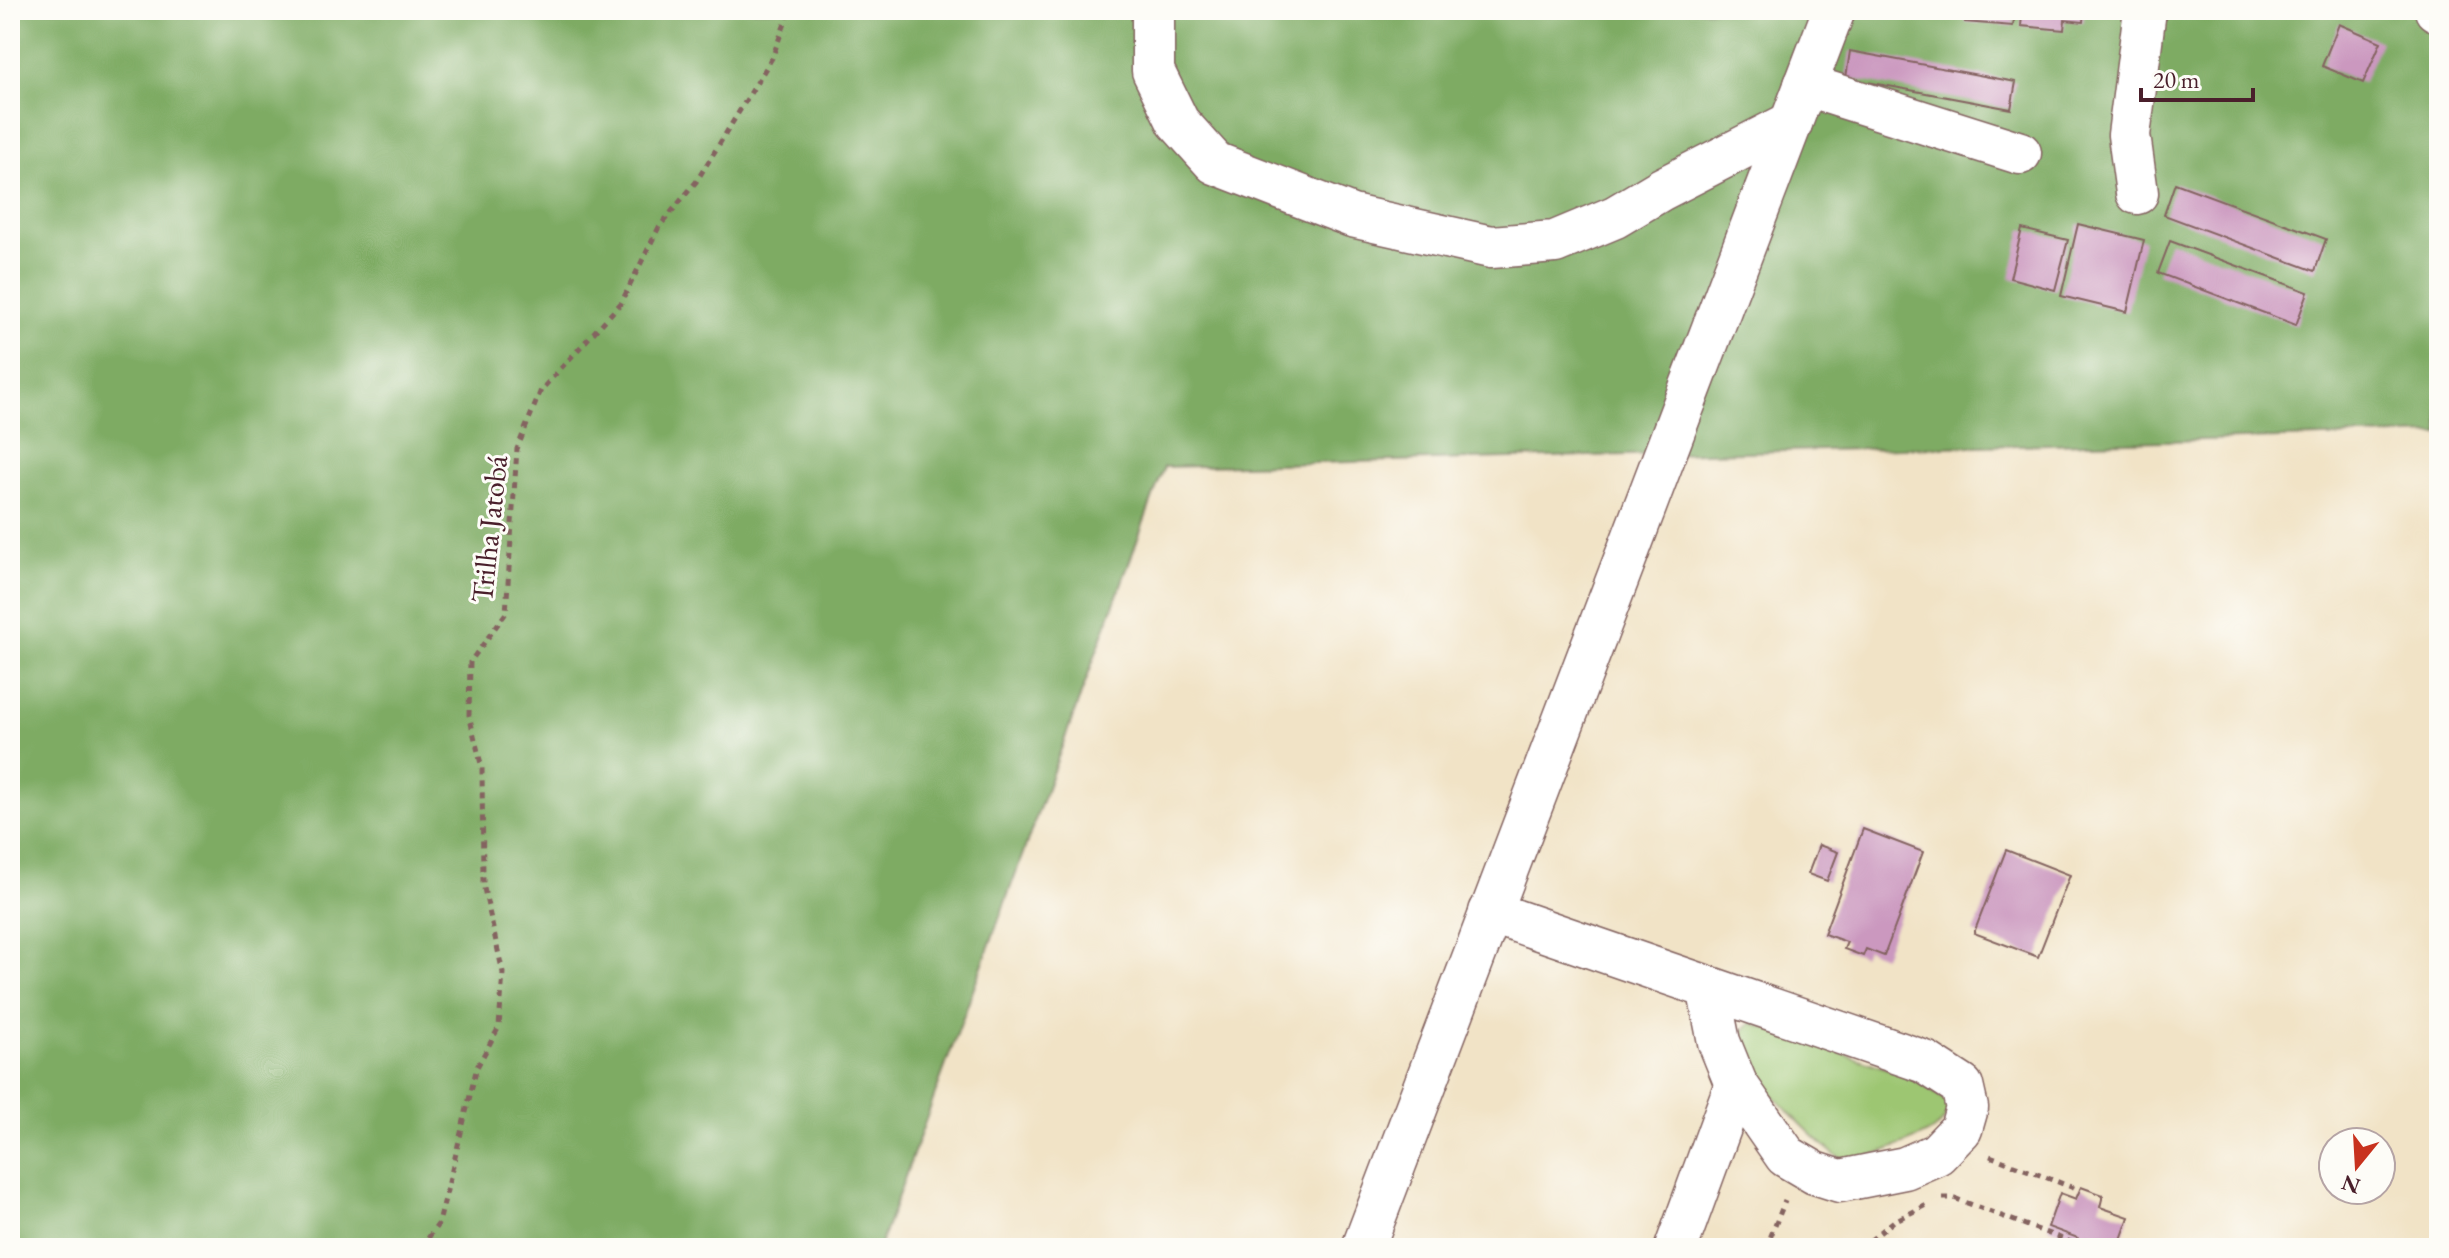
<svg xmlns="http://www.w3.org/2000/svg" width="2449" height="1258" viewBox="0 0 2449 1258" font-family="'EB Garamond',serif">
  <style>
    .green { fill: #9dc672; stroke: #74724e; stroke-width: 2 }
    .forest { fill: #7eab64; stroke: #646548; stroke-width: 2 }
    .building { fill: #cb98bf }
    .lines { fill: none; stroke-linecap: round; stroke-linejoin: round }
    .minor-casing { stroke: #846461; stroke-width: 45 }
    .path { stroke: #846461; stroke-width: 5; stroke-dasharray: 6 6; stroke-linecap: butt }
    .minor { stroke: #fff; stroke-width: 42 }
    .labels { text-anchor: middle; dominant-baseline: central; stroke-width: 6; stroke-linejoin: round; paint-order: stroke }
    .street-label { font-size: 30px; fill: #4a1f2b; stroke: #fdfcf7 }
  </style>
  <rect width="100%" height="100%" fill="#fdfcf7"/>
  <filter id="ink" filterUnits="userSpaceOnUse"><feTurbulence type="fractalNoise" baseFrequency=".0125" numOctaves="2"/><feDisplacementMap in="SourceGraphic" scale="16" xChannelSelector="R" yChannelSelector="G"/><feConvolveMatrix kernelMatrix="1 2 1 2 8 2 1 2 1" color-interpolation-filters="sRGB"/></filter>
  <filter id="wash" filterUnits="userSpaceOnUse"><feTurbulence type="fractalNoise" baseFrequency=".006" numOctaves="4" result="noise"/><feDisplacementMap in="SourceGraphic" scale="32" xChannelSelector="R" yChannelSelector="G"/><feGaussianBlur stdDeviation="1.8" result="paint"/><feColorMatrix in="noise" values="0 0 0 0 0 0 0 0 0 0 0 0 0 0 0 0 0 1.4 0 .05"/><feComposite in="paint" operator="in"/></filter>
  <g filter="url(#wash)">
    <rect width="100%" height="100%" fill="#f1e3c6"/>
    <path class="green" d="M1752,1023L1909,1076L1948,1102C1950,1111 1943,1124 1936,1128C1920,1139 1860,1163 1843,1159C1828,1155 1756,1079 1747,1064C1743,1057 1742,1047 1739,1040L1745,1029Z"/>
    <path class="forest" d="M10,10H2439V434L1164,467L879,1248H10Z"/>
    <g id="blocks">
      <g class="building">
        <path d="M1943,10H2084L2083,22L2065,20L2064,30L2021,26L2022,15H2015L2013,26L1965,22L1966,14L1943,12Z"/>
        <path d="M2339,24L2381,42L2363,83L2322,66Z"/>
        <path d="M1850,51L2016,82L2011,109L1846,78Z"/>
        <path d="M2175,183L2326,239L2315,271L2164,215Z"/>
        <path d="M2078,224L2144,240L2127,312L2061,296Z"/>
        <path d="M2022,229L2068,240L2055,290L2010,278Z"/>
        <path d="M2170,241L2308,292L2296,325L2158,273Z"/>
        <path d="M1863,829L1923,852L1884,956L1866,949L1863,956L1844,949L1847,942L1824,934Z"/>
        <path d="M1819,845L1838,852L1827,881L1808,874Z"/>
        <path d="M2006,850L2070,875L2038,957L1974,933Z"/>
        <path d="M2081,1187L2103,1195L2100,1207L2129,1217L2118,1248H2074L2078,1238L2048,1227L2060,1193L2076,1199Z"/>
      </g>
    </g>
  </g>
  <g filter="url(#ink)">
    <use href="#blocks" fill-opacity="0" stroke="#846461" stroke-width="2"/>
    <g class="lines">
      <defs>
        <g id="minor">
          <path d="M1153,10V71L1178,122L1215,163L1352,216L1491,247L1555,242L1615,217L1662,189L1791,123"/>
          <path d="M2436,10L2439,11"/>
          <path d="M1805,85L2020,153"/>
          <path d="M2137,193L2129,135L2145,10"/>
          <path d="M1490,912L1925,1062L1962,1086L1967,1108L1961,1129L1937,1154L1905,1168L1840,1181L1815,1173L1786,1156L1736,1084L1719,1042L1708,987"/>
          <path d="M1363,1248L1834,10"/>
          <path d="M1676,1248L1736,1084"/>
        </g>
      </defs>
      <use href="#minor" class="minor-casing"/>
      <g class="path">
        <path d="M1990,1156L2079,1190"/>
        <path d="M1943,1198H1954L2076,1244"/>
        <path d="M421,1248L439,1223L477,1067L499,1027L503,973L483,884L482,768L469,715L470,662L506,613L517,449L541,390L621,303L659,227L696,182L772,58L790,10"/>
        <path d="M1766,1248L1785,1201"/>
        <path d="M1861,1248L1894,1221L1927,1205"/>
      </g>
      <use href="#minor" class="minor"/>
    </g>
  </g>
  <g class="labels">
    <g class="street-label">
      <text transform="translate(489 529) rotate(-84)">Trilha Jatobá</text>
    </g>
  </g>
  <rect width="2449" height="1258" fill="none" stroke="#fdfcf7" stroke-width="40"/>
  <g transform="translate(2357 1166) rotate(198)"><circle r="38" fill="#fdfcf7" stroke="#b5a4a5" stroke-width="2"/>
  <path d="M0-6L14 30L0 20L-14 30Z" fill="#c8321e"/>
  <text y="-12" font-size="22" font-weight="bold" text-anchor="middle" fill="#4a1f2b">N</text>
  </g>
  <path d="M2141 88v12h112v-12" fill="none" stroke="#4a1f2b" stroke-width="4"/>
  <text x="2153" y="88" font-size="24" fill="#4a1f2b" stroke="#fdfcf7" stroke-width="6" paint-order="stroke">20 m</text>
</svg>
